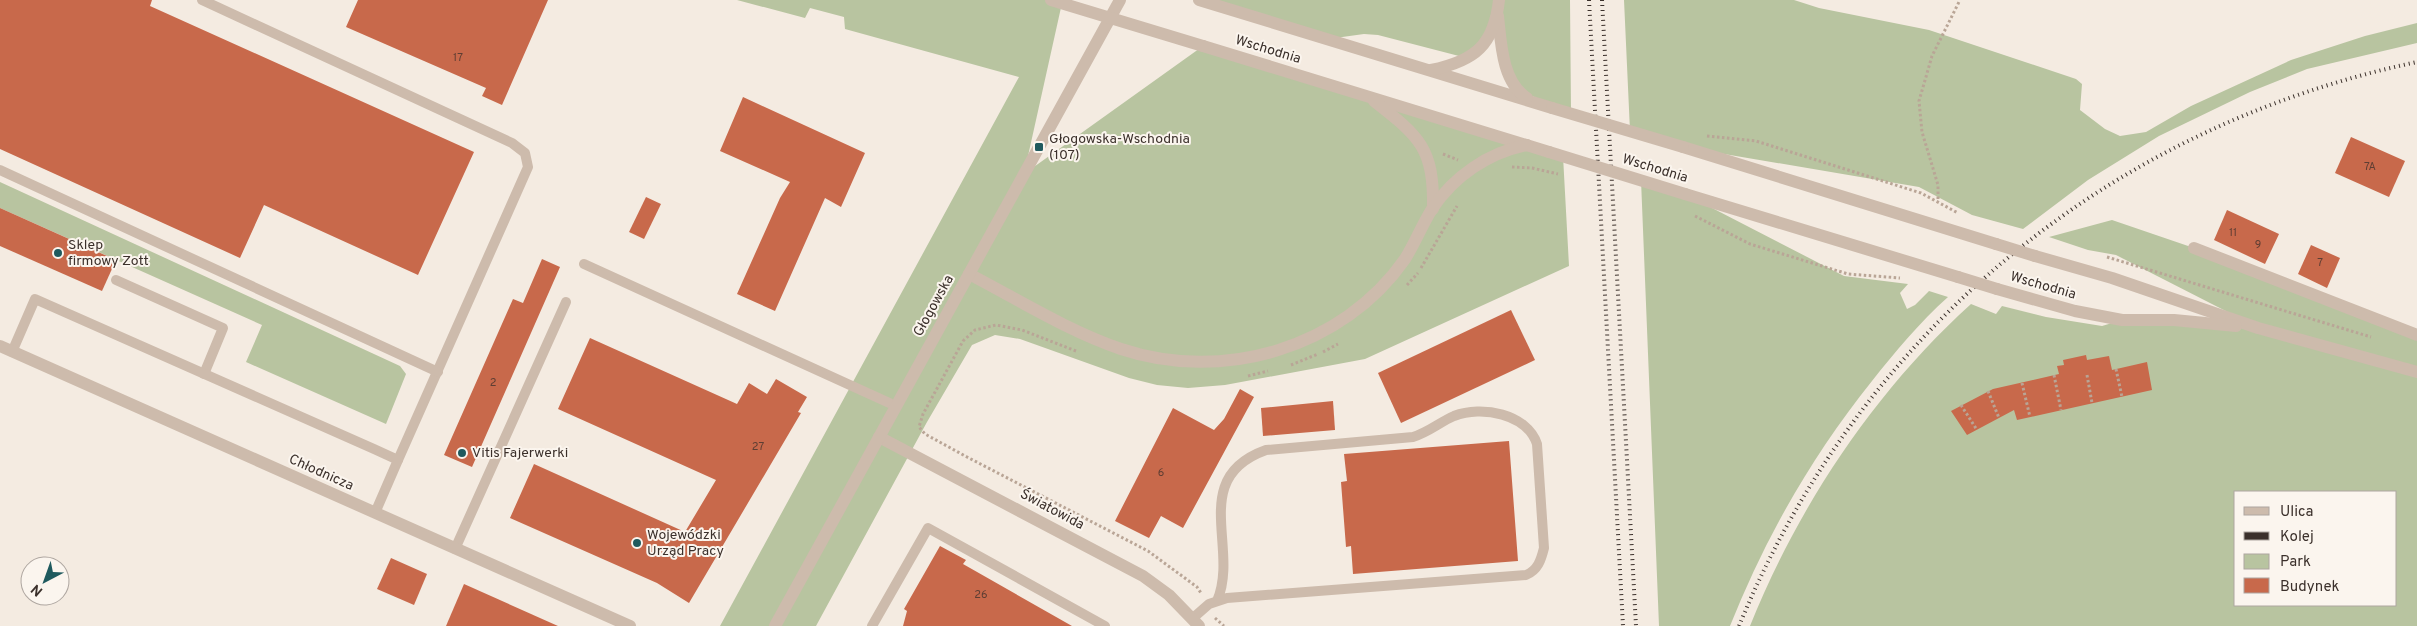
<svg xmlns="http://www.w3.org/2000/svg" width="2417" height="626" viewBox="0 0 2417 626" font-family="Overpass,sans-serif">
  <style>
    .green { fill: #b8c4a0; fill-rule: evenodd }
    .building { fill: #c8694b }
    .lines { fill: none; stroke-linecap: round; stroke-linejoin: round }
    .path { stroke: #b9a596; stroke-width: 3; stroke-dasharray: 2.5 2.5; stroke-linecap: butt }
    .service { stroke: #cdbbac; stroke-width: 10 }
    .minor { stroke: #cdbbac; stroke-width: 12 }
    .tertiary { stroke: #cdbbac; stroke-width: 12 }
    .rail { stroke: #3b302b; stroke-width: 4; stroke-dasharray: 1 4; stroke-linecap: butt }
    .tertiary-bridge { stroke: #cdbbac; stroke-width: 12 }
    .poi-dot { fill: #1f5a5e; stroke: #fbf5ee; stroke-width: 2 }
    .labels { text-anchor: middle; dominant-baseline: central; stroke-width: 4; stroke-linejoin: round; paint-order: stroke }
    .number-label { font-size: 11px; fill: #5e3e33 }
    .street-label { font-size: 14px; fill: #3b302b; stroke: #fbf5ee }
    .poi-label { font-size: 14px; fill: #3b302b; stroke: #fbf5ee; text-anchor: start }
  </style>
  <rect width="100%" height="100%" fill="#f4ebe1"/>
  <g class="green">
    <path d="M737,0H1051L1062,3L1024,174L1203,46L1563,156L1569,266L1365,359L1225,385L1188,388L1157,385L1129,378L1020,339L995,335L972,345L927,422L816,626H720L1019,77L845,29L844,17L810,8L805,18Z"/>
    <path d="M1213,0H1570L1571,113L1516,89L1498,13L1479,46L1459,56L1378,35L1364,34L1335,38Z"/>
    <path d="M1624,0H1794L1819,8L1929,30L2076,79L2082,84L2080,110L2105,129L2120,136L2146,132L2191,106L2291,60L2365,36L2417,23V43L2307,69L2250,92L2159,136L2088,180L2023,229L1972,215L1919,187L1683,147L1630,131Z"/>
    <path d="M1641,180L1685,194L1844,276L1908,284L1900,293L1907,309L1915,305L1929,291L1948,297C1920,322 1895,352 1872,381C1812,456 1766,536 1730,626H1659Z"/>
    <path d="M0,182L400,366L406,374L386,424L246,362L262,325L0,208Z"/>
    <path d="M2112,220L2194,248L2417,335V626H1750C1798,506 1875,391 1971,304L1996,314L2002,306L2046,317L2102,326L2122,320L2257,327L2116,255L2088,250L2049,237ZM2236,492H2396V605H2236Z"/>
  </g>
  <g class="building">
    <path d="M0,0H152L150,6L474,152L418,275L264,205L240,258L0,149Z"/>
    <path d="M358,0H548L502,105L482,96L486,88L346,27Z"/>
    <path d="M743,97L865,153L841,207L825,198L775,311L737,294L780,198L790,182L720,151Z"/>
    <path d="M2351,137L2405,161L2389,197L2335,173Z"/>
    <path d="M646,197L661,204L644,239L629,232Z"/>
    <path d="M0,208L116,260L102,291L0,246Z"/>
    <path d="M2227,210L2279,234L2265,264L2214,240Z"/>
    <path d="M2311,245L2340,258L2327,288L2298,274Z"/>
    <path d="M542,259L560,267L472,467L444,455L513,299L523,303Z"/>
    <path d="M1511,310L1535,360L1401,423L1378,373Z"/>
    <path d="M590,338L737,404L749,383L767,394L776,379L807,397L798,412L801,413L689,603L657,583L510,518L534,464L685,532L716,480L558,409Z"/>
    <path d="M2086,355L2087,360L2109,356L2112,370L2147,362L2152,390L2017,420L2014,410L1967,435L1951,411L1993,389L2059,374L2057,366L2064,365L2063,360Z"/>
    <path d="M1240,389L1254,397L1183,528L1161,516L1149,538L1115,521L1173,408L1214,430L1224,419Z"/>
    <path d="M1333,401L1335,430L1263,436L1261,408Z"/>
    <path d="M1509,441L1518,561L1353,574L1351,546L1346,547L1341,482L1347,481L1344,454Z"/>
    <path d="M940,546L966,560L963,564L1072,626H903L907,611L904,609Z"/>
    <path d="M391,558L427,574L414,605L377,589Z"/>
    <path d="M464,584L558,626H446Z"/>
  </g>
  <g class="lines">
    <g class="path">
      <path d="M1707,136L1756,141L1921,193L1958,213"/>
      <path d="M1443,154L1458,160"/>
      <path d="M1512,167L1532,168L1558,174"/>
      <path d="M1938,199V185L1922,132L1919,101L1932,56L1960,0"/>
      <path d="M1695,216L1750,244L1848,274L1900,278"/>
      <path d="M2107,257L2371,337"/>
      <path d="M1421,268L1457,206"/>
      <path d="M1407,285L1418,273"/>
      <path d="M1076,351L1022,330L996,325L975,330L963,341L923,414L919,427L925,434L967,457L1148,551L1197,587L1201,593"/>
      <path d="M1323,352L1338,344"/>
      <path d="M1291,365L1318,354"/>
      <path d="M2116,369L2122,397"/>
      <path d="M2054,375L2061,410"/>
      <path d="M2087,375L2092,403"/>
      <path d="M1248,376L1268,371"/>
      <path d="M2022,383L2030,417"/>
      <path d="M1988,391L1999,418"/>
      <path d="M1961,405L1977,430"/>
      <path d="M1215,618L1224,626"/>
    </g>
    <g class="service">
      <path d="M202,0L512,143L525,153L528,167L398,460"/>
      <path d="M0,170L438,372"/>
      <path d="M584,264L896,406"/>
      <path d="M116,280L223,328L204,374"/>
      <path d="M12,352L35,299L374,449L398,460L375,513"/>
      <path d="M455,549L566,302"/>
      <path d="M1193,618L1209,604L1227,598L1526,575C1538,570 1541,560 1544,548L1537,444C1527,414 1482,405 1454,416C1440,422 1429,432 1413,437L1266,450C1188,478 1240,548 1217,601"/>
      <path d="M872,626L928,528L1105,626"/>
    </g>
    <g class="minor">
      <path d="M2194,248L2417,335"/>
      <path d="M0,346L630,626"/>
      <path d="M879,437L1143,576L1169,595L1199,626"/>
    </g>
    <g class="tertiary">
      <path d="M1199,0L1552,108"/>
      <path d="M1498,16C1501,43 1502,82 1527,98"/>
      <path d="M1203,46L1549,152"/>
      <path d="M1431,70C1475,61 1494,45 1499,0"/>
      <path d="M1374,101C1420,137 1434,148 1433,209"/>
      <path d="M1683,147L1996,244"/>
      <path d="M1685,194L1958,277"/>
      <path d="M2035,256L2112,278L2258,328L2417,372"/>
      <path d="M969,274C1019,300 1068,331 1121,349C1223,383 1343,348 1405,259C1415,243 1422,225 1432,209C1454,176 1488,153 1527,145"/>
      <path d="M1997,289L2075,311L2122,320H2174L2236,326"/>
      <path d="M775,626L1120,0"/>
    </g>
    <g class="rail">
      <path d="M1589,0L1623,626"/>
      <path d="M1602,0L1636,626"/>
      <path d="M1739,626C1859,333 2108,127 2417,62"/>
    </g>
    <g class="tertiary-bridge">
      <path d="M1051,0L1203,46"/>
      <path d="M1552,108L1683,147"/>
      <path d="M1549,152L1685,194"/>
      <path d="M1996,244L2035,256"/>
      <path d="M1958,277L1997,289"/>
    </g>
  </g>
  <g class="poi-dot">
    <rect x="1034" y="142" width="10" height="10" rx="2.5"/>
    <circle cx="58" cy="253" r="5"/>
    <circle cx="462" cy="453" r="5"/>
    <circle cx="637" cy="543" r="5"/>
  </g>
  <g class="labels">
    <g class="number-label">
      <text x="458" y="58">17</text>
      <text x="2370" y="167">7A</text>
      <text x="2233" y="233">11</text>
      <text x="2258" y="245">9</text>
      <text x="2320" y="263">7</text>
      <text x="493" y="383">2</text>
      <text x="758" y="447">27</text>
      <text x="1161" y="473">6</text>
      <text x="981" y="595">26</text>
    </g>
    <g class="street-label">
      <text transform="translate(1268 50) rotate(17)">Wschodnia</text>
      <text transform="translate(1655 169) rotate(17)">Wschodnia</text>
      <text transform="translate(2043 286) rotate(16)">Wschodnia</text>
      <text transform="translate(934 306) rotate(-61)">Głogowska</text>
      <text transform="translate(321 473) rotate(24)">Chłodnicza</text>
      <text transform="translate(1052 510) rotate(28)">Światowida</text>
    </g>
    <g class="poi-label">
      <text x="1049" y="139">Głogowska-Wschodnia<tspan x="1049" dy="16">(107)</tspan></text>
      <text x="68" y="245">Sklep<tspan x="68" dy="16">firmowy Zott</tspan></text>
      <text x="472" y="453">Vitis Fajerwerki</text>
      <text x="647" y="535">Wojewódzki<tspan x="647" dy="16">Urząd Pracy</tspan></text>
    </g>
  </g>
  <rect x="2234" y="491" width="162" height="115" fill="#fbf5ee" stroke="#aea6a0"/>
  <rect x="2244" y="507" width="25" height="8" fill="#cdbbac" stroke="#aea6a0"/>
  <text x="2280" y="516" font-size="15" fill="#3b302b">Ulica</text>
  <rect x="2244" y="532" width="25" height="8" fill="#3b302b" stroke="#aea6a0"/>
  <text x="2280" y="541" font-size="15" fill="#3b302b">Kolej</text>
  <rect x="2244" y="554" width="25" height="15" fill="#b8c4a0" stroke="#aea6a0"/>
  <text x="2280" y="566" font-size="15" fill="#3b302b">Park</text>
  <rect x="2244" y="578" width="25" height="15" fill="#c8694b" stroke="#aea6a0"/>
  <text x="2280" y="591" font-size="15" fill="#3b302b">Budynek</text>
  <g transform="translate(45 581) rotate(221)"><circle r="24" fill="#fbf5ee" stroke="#aea6a0"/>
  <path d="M0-4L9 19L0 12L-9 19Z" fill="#1f5a5e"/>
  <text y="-8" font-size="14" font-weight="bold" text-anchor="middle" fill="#3b302b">N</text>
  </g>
</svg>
